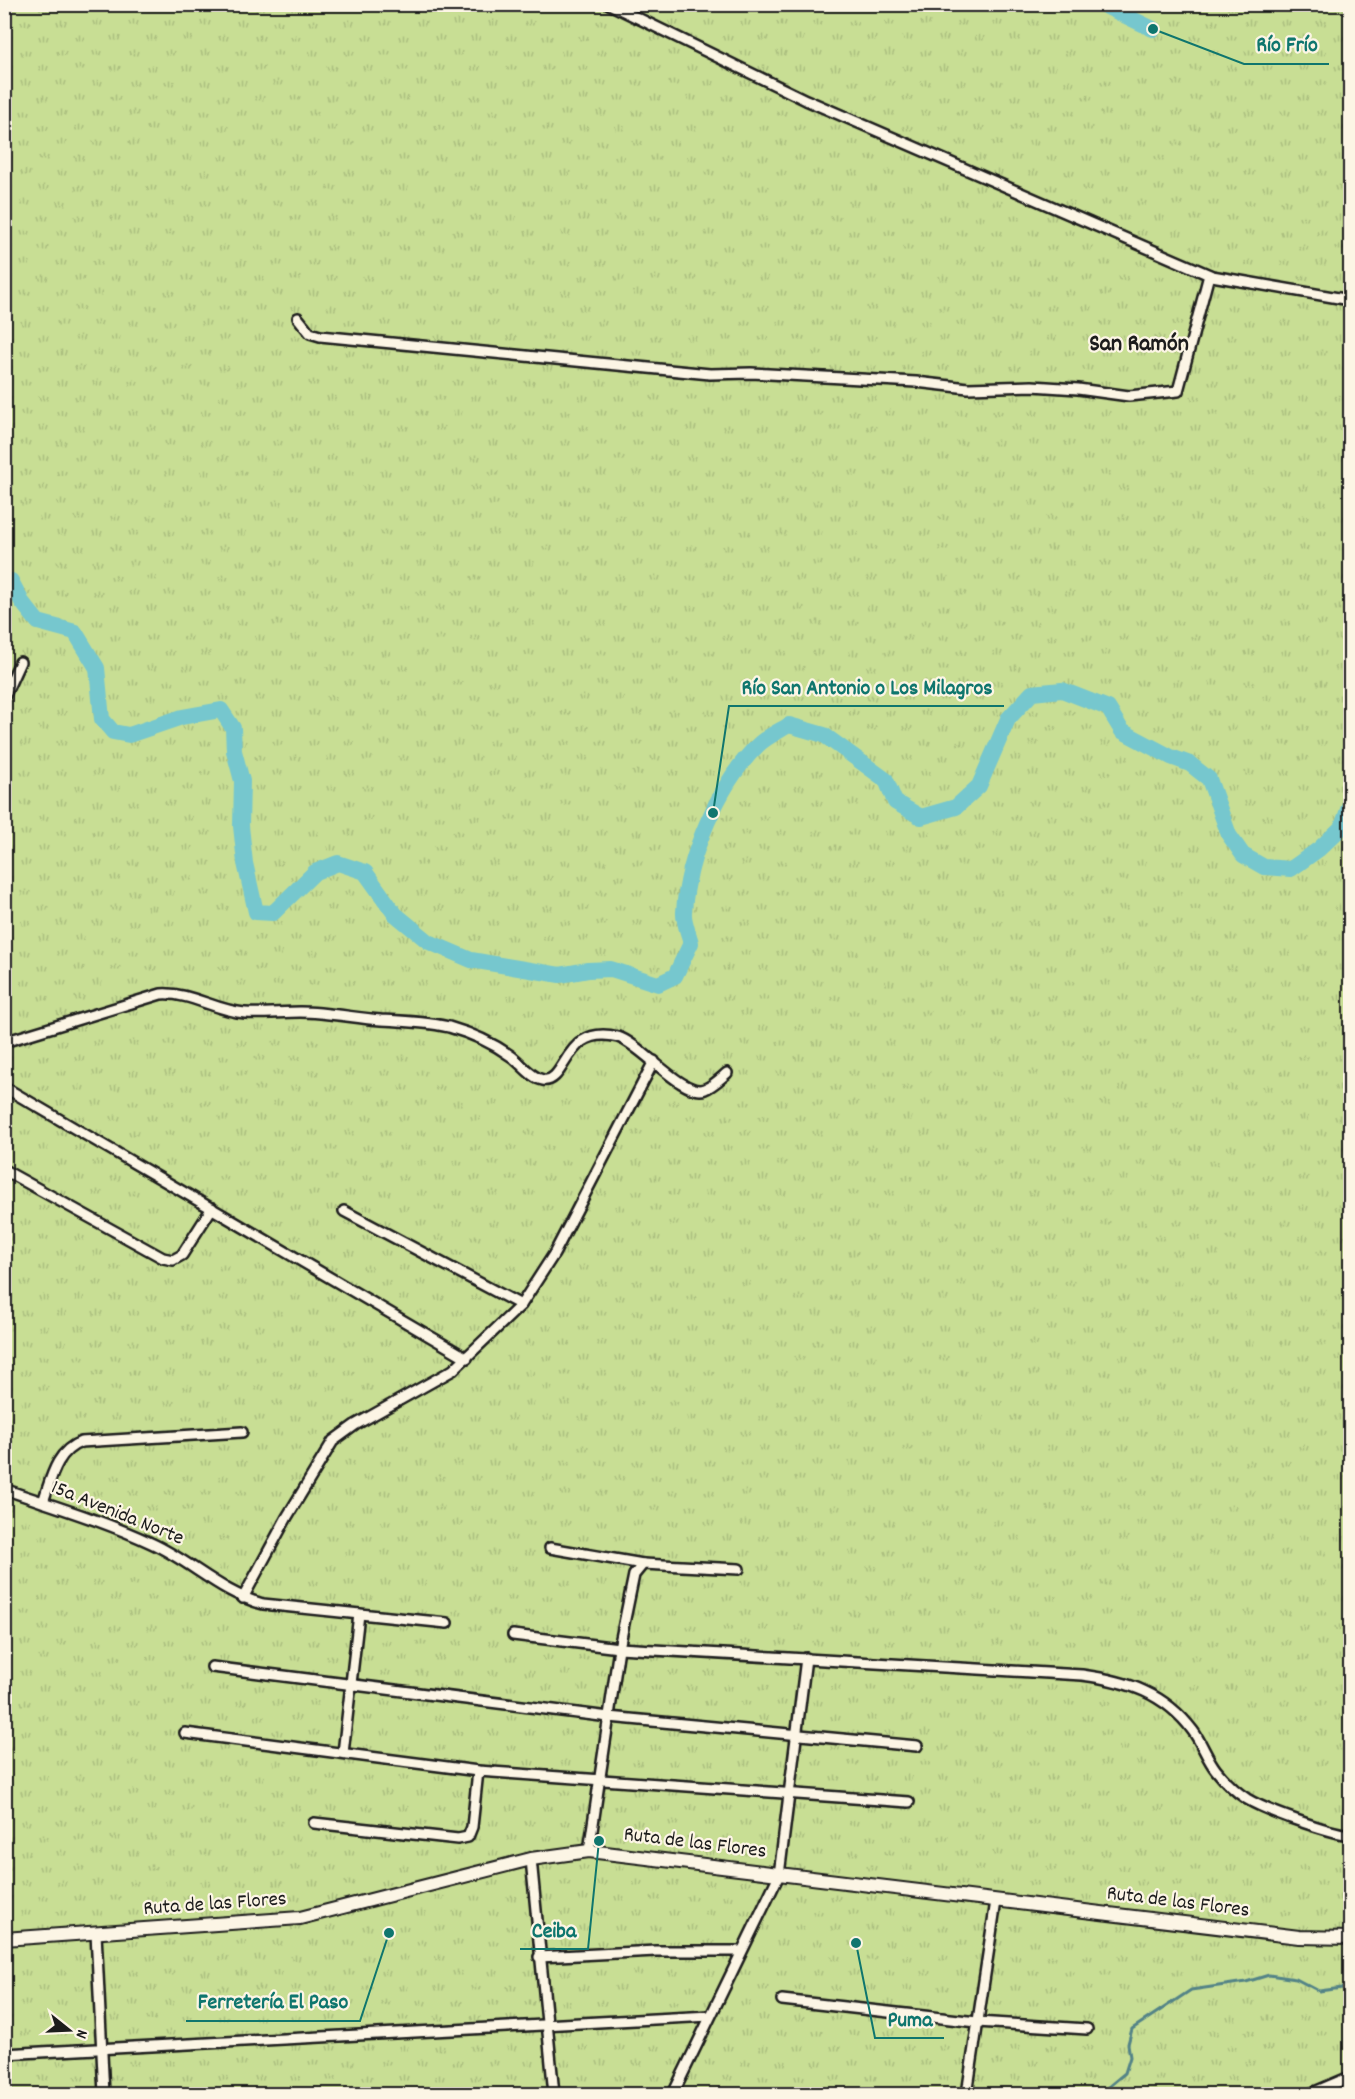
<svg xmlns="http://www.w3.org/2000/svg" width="1355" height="2099" viewBox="0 0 1355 2099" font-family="Dekko,sans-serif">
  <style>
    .park { fill: url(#park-tufts); stroke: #727d58; stroke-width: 1.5 }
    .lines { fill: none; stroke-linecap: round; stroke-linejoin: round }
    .stream { stroke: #528387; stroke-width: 3 }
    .river { stroke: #76c7ce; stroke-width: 16 }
    .street-casing { stroke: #1c1c1c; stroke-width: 14 }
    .secondary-casing { stroke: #1c1c1c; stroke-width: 16 }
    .street { stroke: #fcf5e5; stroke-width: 9 }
    .secondary { stroke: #fcf5e5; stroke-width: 12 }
    .labels { text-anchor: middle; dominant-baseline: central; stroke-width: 4.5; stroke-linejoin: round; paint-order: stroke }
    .street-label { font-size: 21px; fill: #1c1c1c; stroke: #fcf5e5 }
    .quarter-label { font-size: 24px; font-weight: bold; fill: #1c1c1c; stroke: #fcf5e5 }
    .leader { fill: none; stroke: #0f766e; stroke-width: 2 }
    .callout-dot { fill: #0f766e; stroke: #fcf5e5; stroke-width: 2 }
    .callout-label { font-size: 22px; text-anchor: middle; font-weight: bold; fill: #0f766e; stroke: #fcf5e5; stroke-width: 4.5; stroke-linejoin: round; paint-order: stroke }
  </style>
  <defs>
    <pattern id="park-tufts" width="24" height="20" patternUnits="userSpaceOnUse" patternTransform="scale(1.5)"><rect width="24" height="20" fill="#c8de94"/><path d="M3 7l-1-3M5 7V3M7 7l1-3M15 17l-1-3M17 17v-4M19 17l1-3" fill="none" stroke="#abbe7f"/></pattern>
  </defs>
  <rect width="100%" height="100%" fill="#fcf5e5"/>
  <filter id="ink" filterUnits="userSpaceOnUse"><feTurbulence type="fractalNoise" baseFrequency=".0167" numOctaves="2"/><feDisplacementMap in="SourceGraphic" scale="12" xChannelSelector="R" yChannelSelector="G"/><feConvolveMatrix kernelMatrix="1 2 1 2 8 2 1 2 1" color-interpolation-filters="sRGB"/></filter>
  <g filter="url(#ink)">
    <rect class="park" x="5" y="5" width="1345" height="2089"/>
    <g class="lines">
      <path class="stream" d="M1105,2094L1107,2088L1125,2073L1130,2057L1128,2044L1132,2029L1191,1990L1246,1982L1269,1975L1296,1979L1319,1991L1350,1987"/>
      <g class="river">
        <path d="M1101,4L1153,29"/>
        <path d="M4,581H11L22,602L38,622L75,632L97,668L102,719L113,732L129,735L182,717L221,710L233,728L234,751L242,781L241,826L245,863L256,912L273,913L315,872L338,863L365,872L395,914L429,942L471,960L560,975L588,970L611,969L658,984L675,976L691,943C689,934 683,921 684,912C687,857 719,783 758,745C766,737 779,731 789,725L824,735L886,780L895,802L921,817L956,807L979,786L1008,719L1032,693L1062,690L1108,708L1122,731L1171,757L1190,764L1209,779L1229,835L1243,855L1264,867L1291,869L1319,849L1342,827L1350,804"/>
      </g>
      <defs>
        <g id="street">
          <path d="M609,4L806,100L1212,276L1350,300"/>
          <path d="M298,318L310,333L320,336L710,374L751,373L916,382L968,388L1032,386L1078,389L1129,396L1178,391L1209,275"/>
          <path d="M4,697L20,662"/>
          <path d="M4,1042L161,994C191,992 215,1011 245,1013C263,1014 282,1012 300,1012C327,1012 354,1018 381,1020C404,1021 427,1022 449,1027C470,1033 493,1043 511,1056C521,1063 531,1078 543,1080C567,1084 564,1023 618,1037C641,1044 684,1098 705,1089C713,1086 721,1078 727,1073"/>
          <path d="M4,1087L467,1358"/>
          <path d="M4,1170L163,1258L173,1260L182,1255L212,1208"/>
          <path d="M344,1211L521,1305"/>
          <path d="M4,1489C53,1506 104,1521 151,1543C191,1561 221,1593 263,1604L447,1623"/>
          <path d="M43,1502C51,1479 56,1451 81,1442L242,1432"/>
          <path d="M550,1548L643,1564"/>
          <path d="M243,1598L287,1517L333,1441L355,1425L453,1370L521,1305L554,1254L654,1061"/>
          <path d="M513,1635L619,1648L1082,1675C1127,1681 1165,1693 1193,1731C1202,1743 1207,1759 1216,1770C1224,1780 1236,1792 1247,1799C1267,1811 1327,1832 1350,1835"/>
          <path d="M212,1667L609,1717L917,1746"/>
          <path d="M185,1733L478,1771L909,1802"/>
          <path d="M343,1753L359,1614"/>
          <path d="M314,1823L458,1839L468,1837L472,1827L478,1771"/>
          <path d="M589,1851L619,1648L634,1575L643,1564L739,1569"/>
          <path d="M531,1859L554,2094"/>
          <path d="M96,1933L104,2094"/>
          <path d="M539,1957L656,1951H741"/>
          <path d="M782,2000L977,2022L1087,2029"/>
          <path d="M4,2054L710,2016"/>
          <path d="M673,2094L779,1875L806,1658"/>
          <path d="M967,2094L996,1901"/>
          <path d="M1310,2094L1350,2077"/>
        </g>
        <path id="secondary" d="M4,1939L300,1918L531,1859L589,1851L1299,1937L1350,1938"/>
      </defs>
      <use href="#street" class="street-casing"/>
      <use href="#secondary" class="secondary-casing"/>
      <use href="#street" class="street"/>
      <use href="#secondary" class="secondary"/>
    </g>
  </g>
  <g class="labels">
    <g class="street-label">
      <text transform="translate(117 1514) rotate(22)">15a Avenida Norte</text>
      <text transform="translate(695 1844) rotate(7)">Ruta de las Flores</text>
      <text transform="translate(1178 1903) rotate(7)">Ruta de las Flores</text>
      <text transform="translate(215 1905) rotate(-4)">Ruta de las Flores</text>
    </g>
    <g class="quarter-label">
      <text x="1139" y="345">San Ramón</text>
    </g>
  </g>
  <path class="leader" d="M1153 29L1244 64H1329M713 813L729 706H1004M599 1841L588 1949H520M389 1933L360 2021H186M856 1943L875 2038H944"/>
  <g class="callout-dot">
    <circle cx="1153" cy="29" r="6"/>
    <circle cx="713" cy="813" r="6"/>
    <circle cx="599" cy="1841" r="6"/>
    <circle cx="389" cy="1933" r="6"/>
    <circle cx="856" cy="1943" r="6"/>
  </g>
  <g class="callout-label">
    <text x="1287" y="51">Río Frío</text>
    <text x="867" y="694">Río San Antonio o Los Milagros</text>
    <text x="554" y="1937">Ceiba</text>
    <text x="273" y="2008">Ferretería El Paso</text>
    <text x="910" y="2026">Puma</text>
  </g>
  <rect width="1355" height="2099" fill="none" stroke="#fcf5e5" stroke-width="24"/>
  <rect x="12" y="12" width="1331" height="2075" fill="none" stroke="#1c1c1c" stroke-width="2" filter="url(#ink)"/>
  <g transform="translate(69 2030) rotate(108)" stroke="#fcf5e5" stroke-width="4.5" paint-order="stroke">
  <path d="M0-4.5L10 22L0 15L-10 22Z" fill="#1c1c1c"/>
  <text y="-9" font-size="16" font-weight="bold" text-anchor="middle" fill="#1c1c1c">N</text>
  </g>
</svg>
